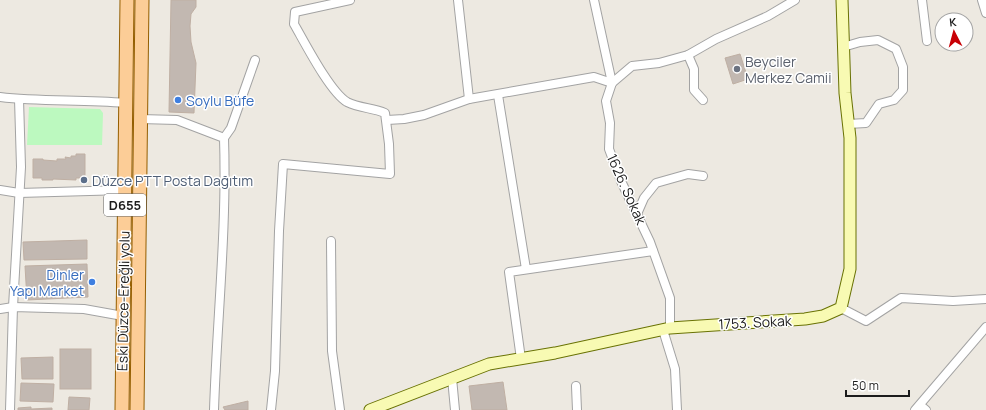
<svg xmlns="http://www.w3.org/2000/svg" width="986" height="410" viewBox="0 0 986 410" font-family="Manrope,sans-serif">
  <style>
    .park { fill: #bcf9bf }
    .building { fill: #c2b8b1; stroke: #bfafa3 }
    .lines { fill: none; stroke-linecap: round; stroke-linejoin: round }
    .street-casing { stroke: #a3a3a3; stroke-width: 10 }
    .secondary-casing { stroke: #697204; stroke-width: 13 }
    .primary-casing { stroke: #945e00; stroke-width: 15 }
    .street { stroke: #fff; stroke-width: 8 }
    .secondary { stroke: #f8fab3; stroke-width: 11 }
    .primary { stroke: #fccd97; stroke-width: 13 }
    .worship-dot { fill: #6b7280; stroke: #fff; stroke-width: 1.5 }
    .shop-dot { fill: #3f7fe0; stroke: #fff; stroke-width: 1.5 }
    .service-dot { fill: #5c6f8a; stroke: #fff; stroke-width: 1.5 }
    .labels { text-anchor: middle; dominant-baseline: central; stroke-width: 3; stroke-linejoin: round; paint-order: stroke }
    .shield { fill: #fff; stroke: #606060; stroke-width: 1 }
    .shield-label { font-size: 13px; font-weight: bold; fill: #1c1c1c }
    .worship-label { font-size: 14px; fill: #5b616d; stroke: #fff; text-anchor: start }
    .shop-label { font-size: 14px; fill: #366cbe; stroke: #fff; text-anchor: start }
    .service-label { font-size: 14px; fill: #4e5e75; stroke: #fff; text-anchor: start }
    .street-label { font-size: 14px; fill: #1c1c1c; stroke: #fff }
  </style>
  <rect width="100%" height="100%" fill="#ede9e1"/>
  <path class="park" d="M29,107L100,109L103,113L102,145H27Z"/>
  <g class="building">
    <path d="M171,0H196V7L191,14L190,26L191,42L196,63L194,113L169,112Z"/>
    <path d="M740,54L748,79L733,84L725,58Z"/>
    <path d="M76,154H85V178H76V180L53,179V180H42V178H33V159H43V160L57,161V159H66L65,157L71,158V156H76Z"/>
    <path d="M87,240V259L24,260L23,242Z"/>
    <path d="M87,264L88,297L27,300L25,266Z"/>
    <rect x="60" y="349" width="31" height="40"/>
    <path d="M53,357V379H22L21,358Z"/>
    <path d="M503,382L507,410H472L469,386Z"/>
    <path d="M21,383L54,384L53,402L20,401Z"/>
    <path d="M69,397L90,398L89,410H68Z"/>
    <path d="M248,401V410H225L223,407Z"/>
    <path d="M31,407V409L52,408V410H18V408Z"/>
  </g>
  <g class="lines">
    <defs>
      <g id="street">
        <path d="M458,0L469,99"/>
        <path d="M594,0L612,83"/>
        <path d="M922,0L927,41"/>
        <path d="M982,0L986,13"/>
        <path d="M843,47L860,42L878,40L896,49L903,67V90L894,100L879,104L866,123L848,124"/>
        <path d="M688,55L694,69V90L703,100"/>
        <path d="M498,95L526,269"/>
        <path d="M0,97C41,102 83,99 125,103"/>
        <path d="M140,119L177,120L224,138C227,229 217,319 214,410"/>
        <path d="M387,120L404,119L424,115L469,99L594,77L612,83"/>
        <path d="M224,138L231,128L255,60"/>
        <path d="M0,190L19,193L125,190"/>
        <path d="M637,214L644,198L656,183L688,174L703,176"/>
        <path d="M331,241L332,351L340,410"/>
        <path d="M841,308L866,321L901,298L953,301L986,299"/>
        <path d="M0,309L13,307L84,309L123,316"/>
        <path d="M670,328V298L650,242L621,181L609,149L610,123L606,101L612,83L632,66L659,63L688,55L716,39L768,16L795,0"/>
        <path d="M663,330L675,369L677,410"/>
        <path d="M521,359L509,272L653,251"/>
        <path d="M452,378L455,410"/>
        <path d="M576,386L577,410"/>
        <path d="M920,405L926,410"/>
        <path d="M10,410L13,307L21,167L19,99"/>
        <path d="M271,410L275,371L279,231L283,164L390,174L389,144L385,113C373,108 359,108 347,102C330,92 305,43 294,24L295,12L350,0"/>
        <path d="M915,410L986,327"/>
      </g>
      <path id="secondary" d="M370,410L489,364L555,353L670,328L805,319L823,316L841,308L850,269V138L845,93L842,0"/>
      <g id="primary">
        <path d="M122,410L127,0"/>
        <path d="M137,410L142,0"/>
      </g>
    </defs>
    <use href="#street" class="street-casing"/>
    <use href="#secondary" class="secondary-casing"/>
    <use href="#primary" class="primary-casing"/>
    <use href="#street" class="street"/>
    <use href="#secondary" class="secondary"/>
    <use href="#primary" class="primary"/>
  </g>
  <circle class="worship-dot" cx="737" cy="69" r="4"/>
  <g class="shop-dot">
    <circle cx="178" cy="100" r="4"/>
    <circle cx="92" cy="282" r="4"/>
  </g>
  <circle class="service-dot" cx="84" cy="180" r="4"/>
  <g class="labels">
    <rect class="shield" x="104" y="194" width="42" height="22" rx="3"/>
    <g class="shield-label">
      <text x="125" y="205">D655</text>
    </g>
    <g class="worship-label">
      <text x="745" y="61">Beyciler<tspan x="745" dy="16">Merkez Camii</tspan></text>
    </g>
    <g class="shop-label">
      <text x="186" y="100">Soylu Büfe</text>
      <text x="84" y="274" text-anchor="end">Dinler<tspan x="84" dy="16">Yapı Market</tspan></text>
    </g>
    <g class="service-label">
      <text x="92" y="180">Düzce PTT Posta Dağıtım</text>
    </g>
    <g class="street-label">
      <text transform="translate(627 189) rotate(66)">1626. Sokak</text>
      <text transform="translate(123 301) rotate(-89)">Eski Düzce-Ereğli yolu</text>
      <text transform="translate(755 322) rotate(-3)">1753. Sokak</text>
    </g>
  </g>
  <g transform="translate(954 32) rotate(354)"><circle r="19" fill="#ffffff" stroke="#a4a4a4"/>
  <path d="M0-3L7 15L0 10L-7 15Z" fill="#c80006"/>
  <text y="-6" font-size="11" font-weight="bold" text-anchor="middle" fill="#1c1c1c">K</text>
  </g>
  <path d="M846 390v6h63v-6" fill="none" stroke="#1c1c1c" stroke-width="2"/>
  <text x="852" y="390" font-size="12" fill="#1c1c1c" stroke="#ffffff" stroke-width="3" paint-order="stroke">50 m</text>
</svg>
